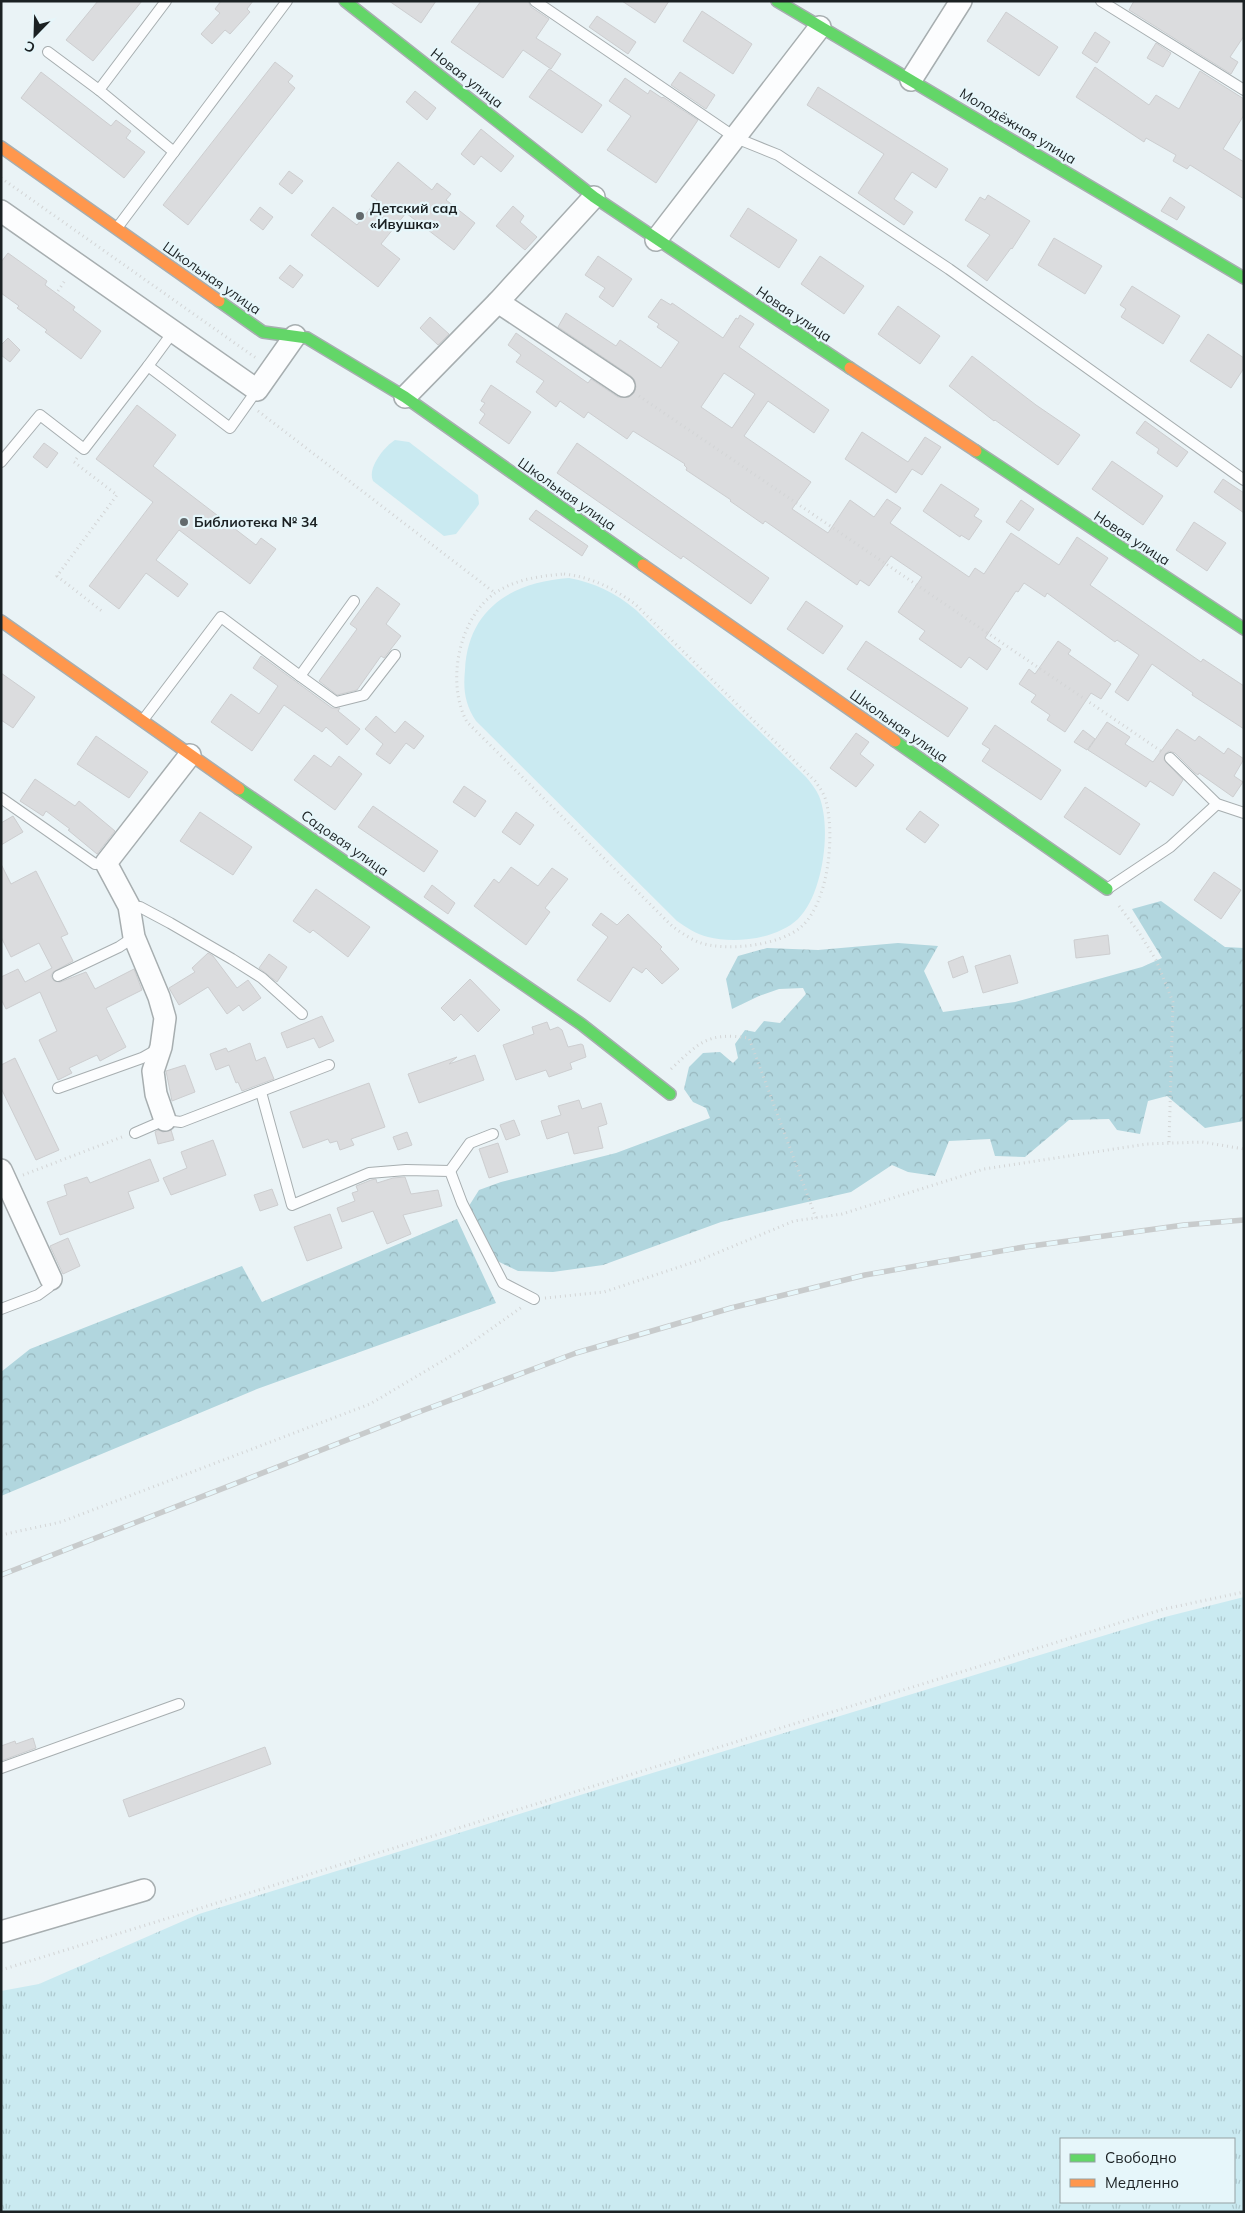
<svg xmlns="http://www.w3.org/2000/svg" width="1245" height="2213" viewBox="0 0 1245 2213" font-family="Mulish,sans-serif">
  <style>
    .grass { fill: url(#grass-tufts); fill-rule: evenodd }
    .forest { fill: url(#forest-crowns) }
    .park { fill: #caeaf1 }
    .building { fill: #dbdcde; stroke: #cdced0; fill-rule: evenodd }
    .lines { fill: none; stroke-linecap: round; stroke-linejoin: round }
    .lane-casing { stroke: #a7aeb0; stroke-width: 12 }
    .street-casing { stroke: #a7aeb0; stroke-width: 24 }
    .fast-casing { stroke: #a7aeb0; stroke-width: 14 }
    .slow-casing { stroke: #a7aeb0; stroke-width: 14 }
    .path { stroke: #d3d5d6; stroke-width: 3; stroke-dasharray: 1 4; stroke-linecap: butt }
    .lane { stroke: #fcfdfe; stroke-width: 10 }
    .street { stroke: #fcfdfe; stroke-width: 21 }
    .fast { stroke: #63d668; stroke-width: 11 }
    .slow { stroke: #ff974d; stroke-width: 11 }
    .rail-casing { stroke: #c8cbcc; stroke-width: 5.5 }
    .rail { stroke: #e6f6fa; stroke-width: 4; stroke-dasharray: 11; stroke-linecap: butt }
    .poi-dot { fill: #636a6d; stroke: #e6f6fa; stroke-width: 2 }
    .labels { text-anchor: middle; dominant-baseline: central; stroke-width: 4.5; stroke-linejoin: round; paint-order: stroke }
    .street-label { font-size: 14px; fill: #1b2123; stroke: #e6f6fa }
    .poi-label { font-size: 14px; font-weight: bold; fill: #1b2123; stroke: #e6f6fa; text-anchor: start }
  </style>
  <defs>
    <pattern id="grass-tufts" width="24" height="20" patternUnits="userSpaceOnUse" patternTransform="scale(1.25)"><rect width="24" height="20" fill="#caeaf1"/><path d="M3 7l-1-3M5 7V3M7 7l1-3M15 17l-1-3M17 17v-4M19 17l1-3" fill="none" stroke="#adc8ce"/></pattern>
    <pattern id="forest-crowns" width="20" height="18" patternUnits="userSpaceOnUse" patternTransform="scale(1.25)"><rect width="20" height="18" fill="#b1d6de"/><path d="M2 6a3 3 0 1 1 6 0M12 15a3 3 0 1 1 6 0" fill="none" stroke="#98b7be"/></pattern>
  </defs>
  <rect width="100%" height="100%" fill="#eaf3f6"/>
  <path class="grass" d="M1244,1597V2212H1V1991L39,1984L199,1914L590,1792L1165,1617ZM1061,2139H1234V2202H1061Z"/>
  <g class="forest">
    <path d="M1161,901L1225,947L1244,948V1121L1205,1128L1167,1096L1148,1101L1140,1134L1117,1130L1109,1119L1069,1120L1025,1157L995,1156L990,1139L949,1141L935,1176L908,1172L892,1165L851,1192L721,1222L603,1265L553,1272L518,1271L487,1256L467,1209L479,1190L501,1182L616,1153L710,1118L706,1108L693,1102L684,1089L689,1067L703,1053L720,1052L733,1063L738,1058L735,1044L745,1030L755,1032L764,1021L780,1023L806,994L803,988L779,989L759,996L732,1009L726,979L738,956L767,948L818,950L898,943L938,946L924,971L943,1012L1015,1002L1142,967L1162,958L1132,909Z"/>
    <path d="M457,1219L496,1303L257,1389L1,1496V1372L30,1349L242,1266L262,1302Z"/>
  </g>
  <g class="park">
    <path d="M395,440L409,442L478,495L479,504L477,507L456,534L444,536L373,481C367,468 384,447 395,440Z"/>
    <path d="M569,578C595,583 616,593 636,610L806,777C811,783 816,789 819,796C832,828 823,895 798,919C777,939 735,944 708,937C696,934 687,928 677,921L476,721C465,704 463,690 465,670C468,608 513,582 569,578Z"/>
  </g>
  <g class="building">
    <path d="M98,1H142L93,61L66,40Z"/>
    <path d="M221,1H253L247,9L250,12L230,34L225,30L212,44L201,34L220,13L215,9Z"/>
    <path d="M389,1H436L421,23Z"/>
    <path d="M481,1H528L531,7L549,19L536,38L561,54L551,69L523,50L503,78L451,42Z"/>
    <path d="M622,1H669L655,23Z"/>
    <path d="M1134,1H1244V36L1230,57L1238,62L1231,74L1129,10Z"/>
    <path d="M702,11L752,44L733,74L683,41Z"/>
    <path d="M1006,12L1058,47L1039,76L987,41Z"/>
    <path d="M597,16L636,42L628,54L589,27Z"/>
    <path d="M1095,32L1110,42L1097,63L1082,53Z"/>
    <path d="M1156,43L1171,53L1163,67L1147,58Z"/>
    <path d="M275,62L293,76L288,82L295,88L188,225L163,205Z"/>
    <path d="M1095,67L1149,105L1156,95L1179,109L1200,71L1244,99V115L1223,149L1244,162V199L1190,165L1187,169L1173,161L1176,155L1146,138L1144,142L1076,97Z"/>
    <path d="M549,69L602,105L582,133L529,97Z"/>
    <path d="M41,72L111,126L116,120L131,131L126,138L145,152L124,178L21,98Z"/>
    <path d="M680,72L715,95L706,109L671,85Z"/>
    <path d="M625,78L648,94L650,90L662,98L663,97L698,120L656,183L607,150L631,116L609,101Z"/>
    <path d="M818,87L948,169L936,188L912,172L894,199L913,212L904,225L858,193L884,154L807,105Z"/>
    <path d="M415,91L436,108L427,120L406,102Z"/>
    <path d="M481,129L514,156L501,172L481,156L474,165L461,154Z"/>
    <path d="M398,162L432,190L437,183L451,194L446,200L475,223L454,250L406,213L381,244L400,259L378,287L311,235L333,207L357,225L377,200L371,196Z"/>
    <path d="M289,171L303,181L292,194L279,184Z"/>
    <path d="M988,195L1030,221L1012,249L1011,248L987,281L967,266L990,235L965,220L980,197L985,200Z"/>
    <path d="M1170,197L1185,207L1177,220L1161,211Z"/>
    <path d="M513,206L524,216L520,222L537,237L525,250L496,226Z"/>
    <path d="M260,207L273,217L263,230L250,220Z"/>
    <path d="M748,208L797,240L779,268L730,236Z"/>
    <path d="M1054,238L1102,266L1085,294L1038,265Z"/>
    <path d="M8,253L47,281L45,285L75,307L73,310L101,331L81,359L45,332L47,330L17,308L19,306L1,293V262Z"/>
    <path d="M598,256L632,279L613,307L599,297L605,288L585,275Z"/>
    <path d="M820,256L864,286L844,314L801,284Z"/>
    <path d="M290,265L303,275L293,288L279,278Z"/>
    <path d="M1132,286L1180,316L1163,344L1121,317L1126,309L1120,305Z"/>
    <path d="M661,299L671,305L672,303L723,338L736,318L738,319L740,315L754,324L739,347L829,410L814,433L768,401L744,436L811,482L792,509L828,533L850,500L874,517L887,499L901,508L890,523L969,577L975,568L984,574L1011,533L1059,565L1077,537L1108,558L1090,585L1201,662L1203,659L1244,686V729L1192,695L1193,693L1152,664L1128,701L1115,692L1139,655L1117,640L1115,642L1047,593L1045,597L1024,583L1018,592L1016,591L985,638L1001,649L987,670L969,657L961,668L919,639L925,631L898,612L922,577L891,556L869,586L860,580L857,585L765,521L763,524L730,501L731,500L686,470L687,468L684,465L685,464L633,431L627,439L588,412L584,418L560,401L556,407L536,392L544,381L516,362L521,355L508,345L516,333L588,383L591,379L618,397H629L634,393L636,387L635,381L631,376L558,327L566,313L616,346L620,340L661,368L679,342L657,327L659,324L648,317ZM724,373L755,394L732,428L701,407Z"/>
    <path d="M898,306L940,336L920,364L878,334Z"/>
    <path d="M430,317L449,334L438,345L420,328Z"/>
    <path d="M1208,334L1244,358V368L1231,388L1190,361Z"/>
    <path d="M8,338L20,350L10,362L1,355V345Z"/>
    <path d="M972,356L1036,405L1080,435L1058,465L995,420L994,421L949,386Z"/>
    <path d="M491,385L531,412L509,444L479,423L485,414L480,410L485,403L481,401Z"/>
    <path d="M137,405L176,435L153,466L256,545L261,538L276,549L250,584L179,530L156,560L188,584L178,597L146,573L119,609L89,586L153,502L96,459Z"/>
    <path d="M1145,421L1188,452L1177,467L1157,453L1159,449L1136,433Z"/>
    <path d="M862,432L908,462L925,437L941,447L922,475L912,469L896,493L845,459Z"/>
    <path d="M44,443L58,453L47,468L33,457Z"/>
    <path d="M577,443L769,578L751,604L683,556L681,559L557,473Z"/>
    <path d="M1112,461L1163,496L1143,525L1092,489Z"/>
    <path d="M1223,479L1244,493V513L1214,492Z"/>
    <path d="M941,484L979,509L974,516L982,521L969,540L961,535L960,537L923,511Z"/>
    <path d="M1021,500L1034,509L1019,531L1006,522Z"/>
    <path d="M536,510L588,546L582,556L529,519Z"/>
    <path d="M1194,522L1226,543L1207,571L1176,550Z"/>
    <path d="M377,587L400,604L386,624L401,636L384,658L381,656L357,690L337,695L319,681L357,629L350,624Z"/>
    <path d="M806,601L843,626L823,654L787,629Z"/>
    <path d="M866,641L968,708L948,737L847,669Z"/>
    <path d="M1058,641L1071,650L1068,654L1111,684L1101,699L1091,693L1065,732L1047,720L1050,715L1031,702L1036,695L1019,684L1029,669L1035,674Z"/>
    <path d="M261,656L332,708H340L338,711L360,729L347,745L326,727L322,732L284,705L252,751L211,722L231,694L259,714L278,686L253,668Z"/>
    <path d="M1,673L35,697L13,728L1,720Z"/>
    <path d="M376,716L395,733L405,721L424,736L414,749L406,743L390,764L376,754L383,744L365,729Z"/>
    <path d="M1107,722L1130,737L1125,744L1153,762L1177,729L1195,741L1199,736L1224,754L1228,748L1244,759L1234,776L1243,782L1233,797L1199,773L1198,775L1195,773L1175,753L1169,751L1165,754L1164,760L1183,780L1173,796L1150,781L1146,787L1088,750Z"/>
    <path d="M995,725L1061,770L1041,800L982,761L990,749L982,744Z"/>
    <path d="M1083,730L1095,739L1087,750L1074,742Z"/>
    <path d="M856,733L869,742L860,754L874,765L856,787L830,768Z"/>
    <path d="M96,736L148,772L129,798L77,764Z"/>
    <path d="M314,755L331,767L339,756L362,774L335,810L294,780Z"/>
    <path d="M35,779L75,806L79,801L115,831L97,854L68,830L70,829L46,811L43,816L20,801Z"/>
    <path d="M464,786L486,801L475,817L453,802Z"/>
    <path d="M1085,787L1140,824L1120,855L1064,817Z"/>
    <path d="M373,806L438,851L424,872L358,827Z"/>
    <path d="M920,811L939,825L925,843L906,829Z"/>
    <path d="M200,812L252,847L233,875L180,841Z"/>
    <path d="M516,812L534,825L520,845L502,832Z"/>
    <path d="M13,816L23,832L1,845V823Z"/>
    <path d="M1,864L11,884L36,871L68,934L61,937L73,961L53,972L51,976L54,981L60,982L86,972L95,989L134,969L142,990L106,1008L126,1047L100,1061L97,1055L69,1068L72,1073L58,1080L39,1040L57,1031L40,992L6,1009L1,999V977L18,969L25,982L52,968L39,943L11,957L1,937Z"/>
    <path d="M511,867L538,886L552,868L568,879L545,908L550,912L526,945L474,906L494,879L499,883Z"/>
    <path d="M1214,872L1241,890L1221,919L1194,900Z"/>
    <path d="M432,885L455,903L448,914L424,897Z"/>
    <path d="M316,889L370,927L348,957L313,930L310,933L293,921Z"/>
    <path d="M601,913L617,925L628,914L662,947L660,949L679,969L662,984L646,968L642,973L633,967L610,1002L577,980L608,937L592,925Z"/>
    <path d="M1108,935L1110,954L1076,958L1074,940Z"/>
    <path d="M208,953L213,956L237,988L248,980L261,998L243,1011L239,1005L227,1014L208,987L179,1005L169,988L195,972L192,968Z"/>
    <path d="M269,954L287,967L277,982L259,968Z"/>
    <path d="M1010,955L1018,983L983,993L975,966Z"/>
    <path d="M963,956L968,972L953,978L948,962Z"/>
    <path d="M470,979L500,1010L478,1032L461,1014L454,1021L441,1008Z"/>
    <path d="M322,1016L334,1041L319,1048L314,1038L287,1048L281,1033Z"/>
    <path d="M547,1022L550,1030L558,1027L562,1030L568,1047L581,1044L583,1045L586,1057L570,1063L572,1069L549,1077L546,1070L516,1080L503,1045L534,1034L532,1027Z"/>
    <path d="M250,1043L256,1061L265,1057L274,1079L242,1091L238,1082L236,1083L229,1065L216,1070L210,1054L226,1048L228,1052Z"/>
    <path d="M475,1055L484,1080L419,1103L408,1074L457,1057L449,1064Z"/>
    <path d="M15,1058L59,1150L36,1160L1,1088V1065Z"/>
    <path d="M185,1065L195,1092L172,1101L166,1071Z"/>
    <path d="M369,1083L385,1127L351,1139L354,1145L340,1150L337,1141L330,1143L328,1139L303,1148L290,1112Z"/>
    <path d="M579,1100L582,1109L601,1103L607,1124L598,1127L603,1148L574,1154L568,1132L547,1139L541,1121L561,1115L558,1106Z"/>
    <path d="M514,1120L520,1135L506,1140L500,1125Z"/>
    <path d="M158,1130L163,1132L171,1130L174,1140L158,1144L155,1132Z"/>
    <path d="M407,1132L412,1145L398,1150L393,1137Z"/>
    <path d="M213,1140L226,1175L171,1195L163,1178L187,1168L181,1152Z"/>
    <path d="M498,1143L508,1172L489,1178L479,1149Z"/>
    <path d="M150,1159L159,1181L128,1192L134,1208L60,1235L47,1202L67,1195L64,1185L87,1177L90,1183Z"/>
    <path d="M405,1177L411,1194L438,1190L442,1206L403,1215L411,1234L387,1244L373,1211L342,1222L337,1208L355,1201L352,1193L358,1191L356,1186L371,1180L376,1179L377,1183L393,1178Z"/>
    <path d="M272,1189L278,1205L260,1211L254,1195Z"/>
    <path d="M330,1214L342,1248L307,1261L294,1227Z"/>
    <path d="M68,1238L80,1266L63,1274L50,1246Z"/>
    <path d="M33,1738L36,1748L1,1761V1746L15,1741L16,1744Z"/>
    <path d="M265,1747L271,1764L129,1817L123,1800Z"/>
  </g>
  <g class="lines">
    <defs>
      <g id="lane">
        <path d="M166,1L99,90L174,152"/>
        <path d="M535,1L736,138L778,155L949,269L1244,480"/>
        <path d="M1101,1L1244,90"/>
        <path d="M48,52L99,90"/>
        <path d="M117,228L287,1"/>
        <path d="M148,366L173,332"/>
        <path d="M1,462L40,415L84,449L148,366L230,428L257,390"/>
        <path d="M300,676L336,702L364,695L395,655"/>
        <path d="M143,720L221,617L300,676L354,601"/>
        <path d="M1170,758L1217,804L1244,813"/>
        <path d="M1,798L95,864L106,863"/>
        <path d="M1107,889L1170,847L1217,804"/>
        <path d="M129,906L140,907L170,923L232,959L262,978L302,1014"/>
        <path d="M58,976L119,947L134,937"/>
        <path d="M58,1088L142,1058L158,1049"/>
        <path d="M261,1092L292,1205L369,1173L406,1170L450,1171L462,1203L503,1283L534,1299"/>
        <path d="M135,1133L165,1120L181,1122L329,1065"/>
        <path d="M450,1171L470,1143L493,1134"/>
        <path d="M1,1309L38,1295L49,1287L51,1279"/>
        <path d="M1,1768L179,1704"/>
      </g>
      <g id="street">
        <path d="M911,80L961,1"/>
        <path d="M1,211L257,390L295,336"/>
        <path d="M656,240L820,27"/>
        <path d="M498,302L624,386"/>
        <path d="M405,397L498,302L594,197"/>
        <path d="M165,1120L156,1094L153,1071L161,1047L165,1018L159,997L134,937L129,906L106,863L190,755"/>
        <path d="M1,1170L51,1279"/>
        <path d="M1,1932L144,1890"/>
      </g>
      <g id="fast">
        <path d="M345,1L594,197L850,368"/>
        <path d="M777,1L1244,278"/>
        <path d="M219,301L263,332L307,338L405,397L643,565"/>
        <path d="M976,451L1244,629"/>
        <path d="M895,741L1107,889"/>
        <path d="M239,789L581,1024L670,1094"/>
      </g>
      <g id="slow">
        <path d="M1,147L219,301"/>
        <path d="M850,368L976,451"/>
        <path d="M643,565L895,741"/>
        <path d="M1,621L239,789"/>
      </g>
    </defs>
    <use href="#lane" class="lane-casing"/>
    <use href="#street" class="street-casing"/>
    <use href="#fast" class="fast-casing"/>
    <use href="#slow" class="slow-casing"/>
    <g class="path">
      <path d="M1,178L256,358"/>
      <path d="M58,291L66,279"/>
      <path d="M639,396L1161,751"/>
      <path d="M258,411L495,593"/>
      <path d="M77,458L74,462L117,495L57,576L103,612"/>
      <path d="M564,574C591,577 613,588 635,604L815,781C819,787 824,793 826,801C835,835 829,902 801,927C779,946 724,952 698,942C689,938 680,932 672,926L467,722C446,684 458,619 495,593C516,579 540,576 564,574Z"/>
      <path d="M1119,906L1140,934L1156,960L1173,1002L1169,1143"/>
      <path d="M671,1069C700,1042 707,1032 749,1038L816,1218"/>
      <path d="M23,1175L122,1137"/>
      <path d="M545,1298L604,1292L700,1260L794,1221L842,1214L984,1169L1147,1144L1202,1142L1244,1149"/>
      <path d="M1,1535L61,1522L370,1404L461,1350L522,1307"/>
      <path d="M1,1970L1164,1609L1244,1592"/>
    </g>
    <use href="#lane" class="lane"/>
    <use href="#street" class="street"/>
    <use href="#fast" class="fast"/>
    <use href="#slow" class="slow"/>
    <defs>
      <path id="rail" d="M1,1575L416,1413L576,1353L731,1308L865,1275L1024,1247L1184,1225L1244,1220"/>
    </defs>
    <use href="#rail" class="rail-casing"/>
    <use href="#rail" class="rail"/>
  </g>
  <g class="poi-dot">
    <circle cx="360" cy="216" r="5"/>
    <circle cx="184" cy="522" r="5"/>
  </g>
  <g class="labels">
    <g class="street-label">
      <text transform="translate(467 78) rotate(38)">Новая улица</text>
      <text transform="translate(1018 126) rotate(31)">Молодёжная улица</text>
      <text transform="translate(212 278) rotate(35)">Школьная улица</text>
      <text transform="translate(794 314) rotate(34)">Новая улица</text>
      <text transform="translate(567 494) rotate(35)">Школьная улица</text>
      <text transform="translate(1132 538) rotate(33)">Новая улица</text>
      <text transform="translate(899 726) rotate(35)">Школьная улица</text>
      <text transform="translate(345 843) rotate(35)">Садовая улица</text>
    </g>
    <g class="poi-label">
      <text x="370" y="208">Детский сад<tspan x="370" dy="16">«Ивушка»</tspan></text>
      <text x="194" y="522">Библиотека № 34</text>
    </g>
  </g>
  <rect width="1245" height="2213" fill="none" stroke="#1b2123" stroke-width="5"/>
  <rect x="1060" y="2138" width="175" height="65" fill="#e6f6fa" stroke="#95a1a4"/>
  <rect x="1070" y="2154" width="25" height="8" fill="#63d668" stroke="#95a1a4"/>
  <text x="1105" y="2163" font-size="15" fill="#1b2123">Свободно</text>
  <rect x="1070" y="2179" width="25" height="8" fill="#ff974d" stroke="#95a1a4"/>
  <text x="1105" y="2188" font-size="15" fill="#1b2123">Медленно</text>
  <g transform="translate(35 35) rotate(203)" stroke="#e6f6fa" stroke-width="4" paint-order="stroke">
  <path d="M0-4L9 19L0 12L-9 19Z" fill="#1b2123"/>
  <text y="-8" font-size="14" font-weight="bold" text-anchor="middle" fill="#1b2123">С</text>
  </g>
</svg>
